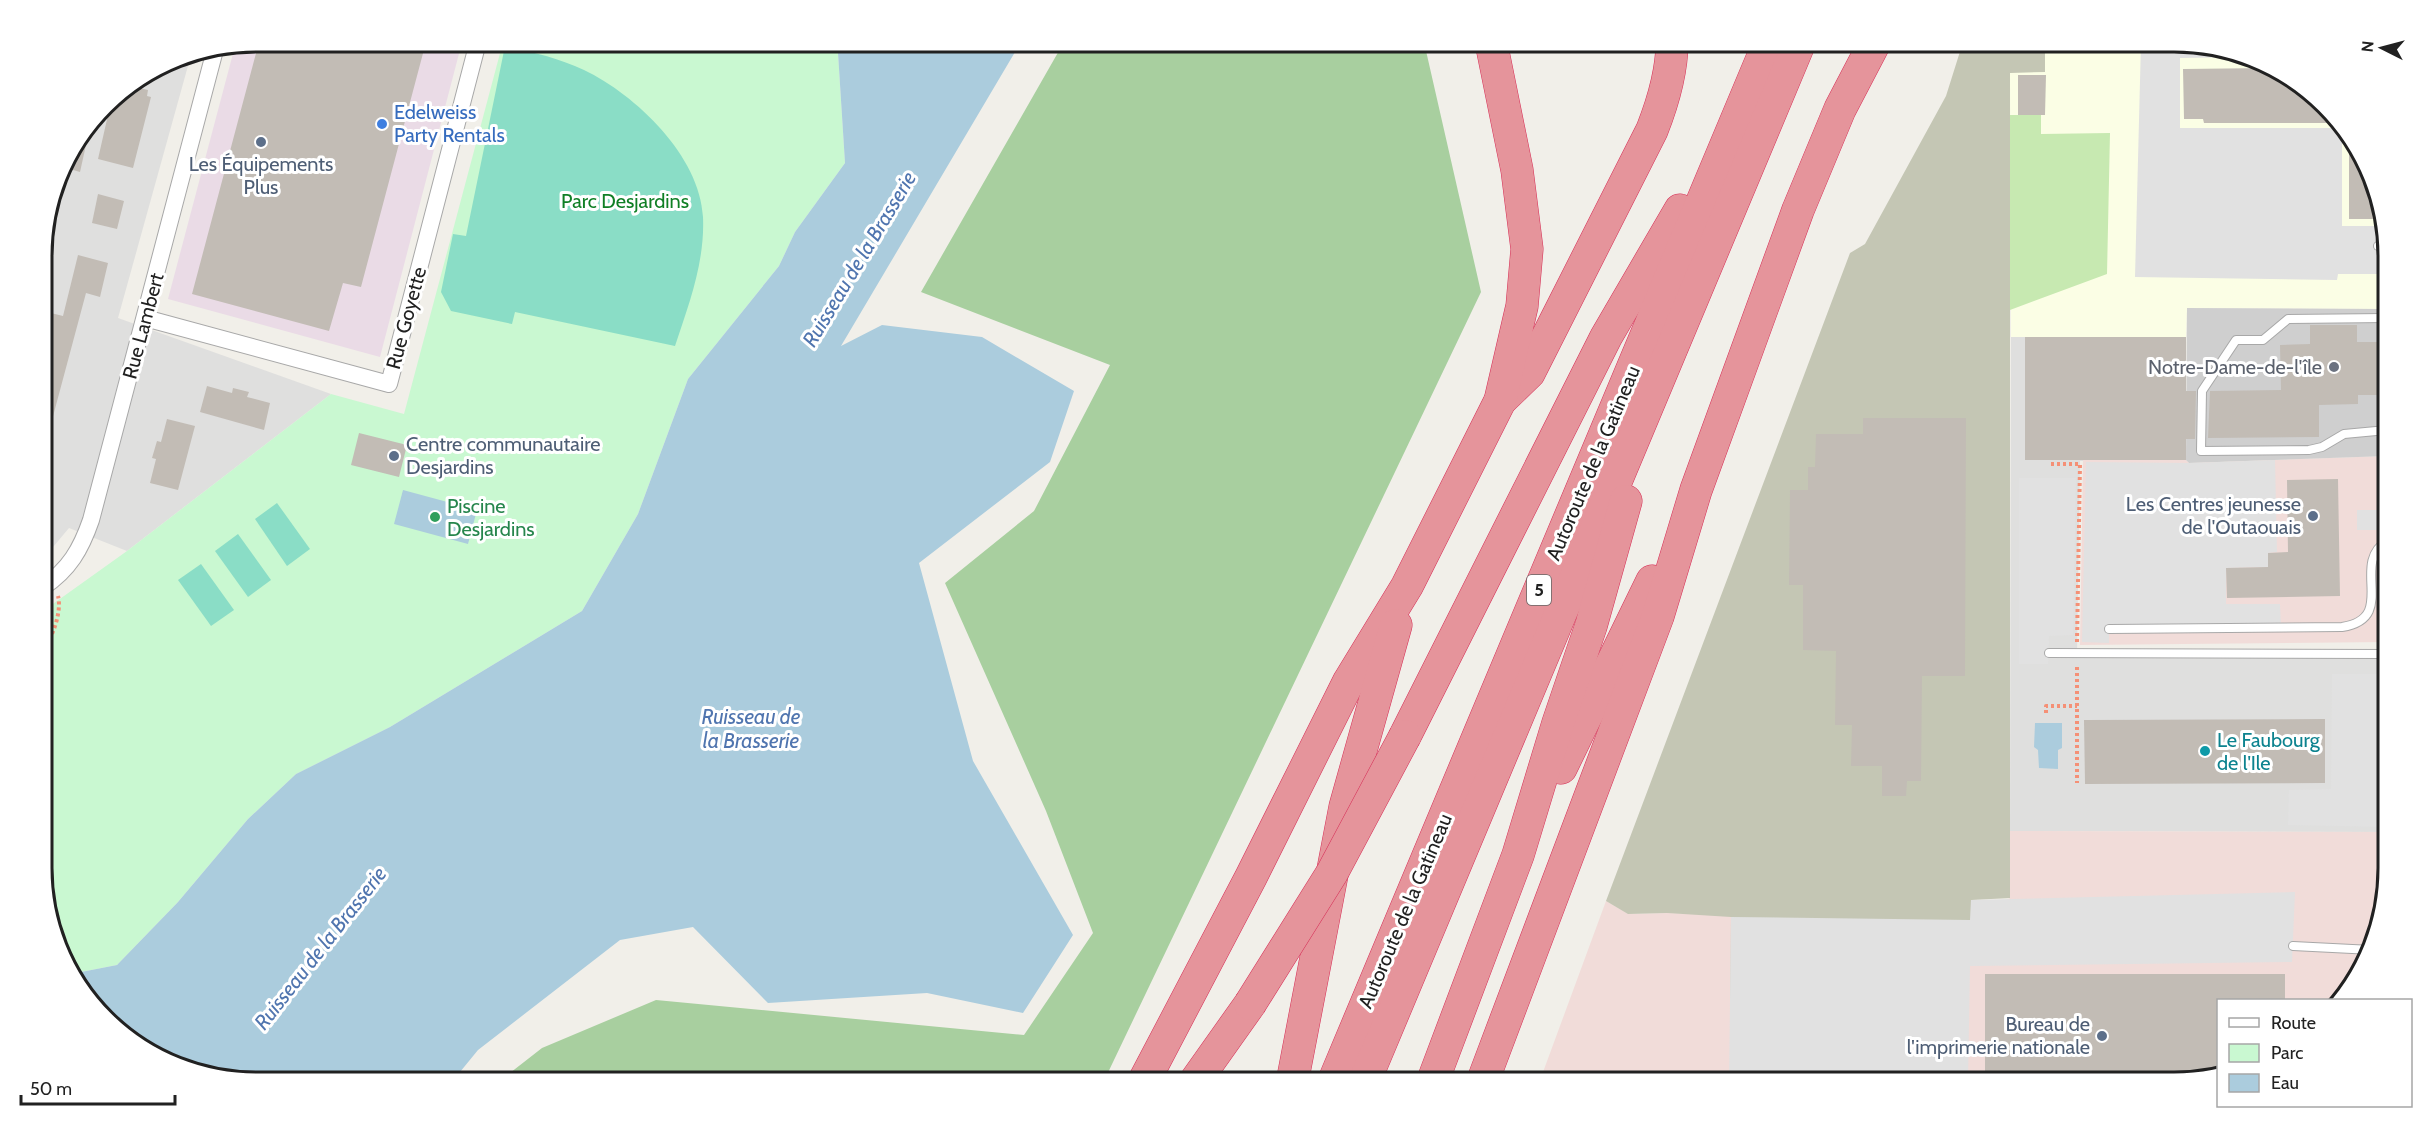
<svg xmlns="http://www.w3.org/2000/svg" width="2430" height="1125" viewBox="0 0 2430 1125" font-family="Cabin,sans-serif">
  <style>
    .residential { fill: #dfdfde }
    .commercial { fill: #f1dcd9 }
    .industrial { fill: #eadbe6 }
    .education { fill: #fbfee5 }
    .religious { fill: #cfcfcf }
    .construction { fill: #c4c6b4 }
    .grass { fill: #c7e9b1 }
    .forest { fill: #a8cf9f }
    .park { fill: #c9f8d1 }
    .pitch { fill: #8addc6 }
    .parking { fill: #e1e1e1 }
    .water { fill: #abccdd }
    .building { fill: #c2bcb5 }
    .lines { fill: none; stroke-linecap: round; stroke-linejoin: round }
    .lane-casing { stroke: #a8a8a8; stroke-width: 10 }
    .street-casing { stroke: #a8a8a8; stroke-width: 18 }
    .highway-casing { stroke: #d62f57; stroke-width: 33 }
    .path { stroke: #f59076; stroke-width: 4; stroke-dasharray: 3 3; stroke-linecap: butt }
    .lane { stroke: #fff; stroke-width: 8 }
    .street { stroke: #fff; stroke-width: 16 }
    .highway { stroke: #e5949b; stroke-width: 32 }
    .highway-bridge-casing { stroke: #d62f57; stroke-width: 33; stroke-linecap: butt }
    .highway-bridge { stroke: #e5949b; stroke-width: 32 }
    .shop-dot { fill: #3f7fe0; stroke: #fff; stroke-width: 2 }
    .service-dot { fill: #5c6f8a; stroke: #fff; stroke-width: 2 }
    .worship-dot { fill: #6b7280; stroke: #fff; stroke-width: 2 }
    .leisure-dot { fill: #2e9e5b; stroke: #fff; stroke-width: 2 }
    .culture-dot { fill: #0f9aa8; stroke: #fff; stroke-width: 2 }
    .labels { text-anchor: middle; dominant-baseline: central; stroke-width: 6; stroke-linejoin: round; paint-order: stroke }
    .shield { fill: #fff; stroke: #646464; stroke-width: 1.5 }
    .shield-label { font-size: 18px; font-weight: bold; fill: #212121 }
    .shop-label { font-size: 20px; fill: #366cbe; stroke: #fff; text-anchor: start }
    .service-label { font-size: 20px; fill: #4e5e75; stroke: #fff; text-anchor: end }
    .park-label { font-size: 20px; fill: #107f25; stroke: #fff }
    .street-label { font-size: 20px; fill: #212121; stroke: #fff }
    .worship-label { font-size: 20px; fill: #5b616d; stroke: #fff; text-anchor: end }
    .leisure-label { font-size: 20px; fill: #27864d; stroke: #fff; text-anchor: start }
    .culture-label { font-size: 20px; fill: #0d838f; stroke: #fff; text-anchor: start }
    .water-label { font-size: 21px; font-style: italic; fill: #5075af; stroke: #fff }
    .rim { fill: none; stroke: #212121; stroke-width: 3 }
  </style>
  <rect width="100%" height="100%" fill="#f1efe9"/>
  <g class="residential">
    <path d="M191,55L118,318L331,394L127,551L69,528L43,559L42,242L64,161L115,95L175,58Z"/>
    <path d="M2011,337H2186V460L2080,461L2077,654H2387L2388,832L2010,831Z"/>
  </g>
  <g class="commercial">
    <path d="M2387,456V642L2080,645L2083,460H2186L2189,463Z"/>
    <path d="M2010,831L2388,832V869L2372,951L2341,1000H2218V1072L2187,1083H1539L1606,901L1629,914L1667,913L1970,920L2010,898Z"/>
  </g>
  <path class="industrial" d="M257,42H462L380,357L168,299L235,46Z"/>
  <path class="education" d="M2045,42H2173L2256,58L2344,126L2386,229V309L2187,308L2186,337H2011L2010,72H2045Z"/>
  <path class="religious" d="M2187,308L2386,309L2387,456L2189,463L2186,460Z"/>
  <path class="construction" d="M1963,42H2045V72L2010,73V898L1972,900L1970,944L1730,1066L1731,917L1667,913L1628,914L1606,901L1850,253L1865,244L1946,96Z"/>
  <path class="grass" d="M2010,115H2041V134L2110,133L2107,274L2010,310Z"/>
  <path class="forest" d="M1064,42H1424L1481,292L1103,1083H497L542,1048L656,1000L1024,1035L1093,933L1046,811L945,583L1034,511L1110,365L921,292Z"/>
  <path class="park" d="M503,42H841L838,53L845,163L795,232L779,266L688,379L638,514L582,611L390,727L296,774L248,819L178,902L117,965L76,973L44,897L43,611L127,551L331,394L404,414Z"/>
  <g class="pitch">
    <path d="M505,46C533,52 559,58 584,70C636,95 700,156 703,217C705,262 689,304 675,346L515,312L512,324L451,311L441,292L453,234L466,236Z"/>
    <path d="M277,503L310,549L287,566L255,519Z"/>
    <path d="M238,534L271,580L248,597L215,551Z"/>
    <path d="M201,564L234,610L211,626L178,580Z"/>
  </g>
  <g class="parking">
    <path d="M2141,42H2173L2250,57L2180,58V128H2342V226H2377L2378,246H2386V274H2338L2337,280L2135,277Z"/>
    <path d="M2275,460L2277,552L2268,553V567L2226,568V604H2280L2281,628L2109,629V643L2082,642L2086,462L2189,463Z"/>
    <path d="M2019,478H2076L2073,635L2049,636L2048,664H2019Z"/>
    <rect x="2357" y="510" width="30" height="20"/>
    <path d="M2332,674H2387L2388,827L2288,825L2289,790L2331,789Z"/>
    <path d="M2295,892L2292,962L1970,966L1968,1083H1729L1731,917L1970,920L1971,900Z"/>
  </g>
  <g class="water">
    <path d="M841,42H1021L841,346L882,325L982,337L1074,391L1050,462L919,563L973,761L1073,935L1023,1013L927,993L768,1003L693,927L620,940L478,1050L451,1083H257L174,1067L86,999L76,973L117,965L178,902L248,819L296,774L390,727L582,611L638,514L688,379L779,266L795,232L845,163L838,53Z"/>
    <path d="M403,490L477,510L468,544L394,524Z"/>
    <path d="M2035,723H2062V748L2058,750V769L2039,768L2038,750L2034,747Z"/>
  </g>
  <g class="building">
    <path d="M259,42H426L361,287L343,283L329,331L192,294Z"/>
    <path d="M2268,68L2340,123H2204L2203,119H2184L2183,69Z"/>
    <path d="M2018,75H2046L2045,115H2018Z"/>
    <path d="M131,86L148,90L147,96L151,97L133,168L98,159L108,115L105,114L108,104L115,95Z"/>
    <path d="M90,127L80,172L63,167L64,161Z"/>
    <path d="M2349,140L2382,219H2349Z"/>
    <path d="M98,194L124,201L117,229L92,223Z"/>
    <path d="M78,255L108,263L100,297L86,293L48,435H43V346L51,313L63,316Z"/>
    <path d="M2310,325H2357V342H2387V395H2358V404L2319,405V437L2208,438L2210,391L2281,390L2280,345L2310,344Z"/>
    <path d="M2025,337H2186V391H2196L2195,439H2186V460H2025Z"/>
    <path d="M207,386L232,393L233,388L249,392L247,397L270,403L264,430L200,412Z"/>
    <path d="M1863,418H1966L1965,676H1922L1921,781H1907L1906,796H1882V766H1851L1852,725H1835L1836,651L1803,650V585H1789L1790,490H1808V467H1815L1816,434H1863Z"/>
    <path d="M167,419L195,426L178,490L150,483L156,459L152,458L157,441L161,442Z"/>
    <path d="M359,433L407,445L399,477L351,465Z"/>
    <path d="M2338,479L2340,596L2227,598L2226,568L2268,567V553L2288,552L2287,480Z"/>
    <path d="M2325,719V783L2085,784L2084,720Z"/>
    <path d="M1985,974H2285V1000H2218V1072L2187,1083H1985Z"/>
  </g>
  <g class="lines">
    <defs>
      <g id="lane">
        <path d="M2378,246H2386"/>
        <path d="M2386,318L2288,319L2263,340H2236L2202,391L2201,451L2309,450L2322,447L2344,434L2387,430"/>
        <path d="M2109,629L2342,627C2399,618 2349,564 2387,541"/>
        <path d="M2049,653L2387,654"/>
        <path d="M2293,946L2372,950"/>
      </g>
      <g id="street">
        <path d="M145,318L389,384L478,42"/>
        <path d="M43,587C69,570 81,549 91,520L215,50"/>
      </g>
      <g id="highway">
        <path d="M1500,401L1529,373L1652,130C1663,102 1672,72 1672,42"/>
        <path d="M1405,736L1606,337L1680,210"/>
        <path d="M1561,768L1652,581"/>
        <path d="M1143,1083L1251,877L1349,681L1407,586L1500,401L1522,306L1527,249L1517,170L1491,42"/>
        <path d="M1194,1083L1250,1004"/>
        <path d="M1292,1083L1345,807L1396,625"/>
        <path d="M1333,1083L1769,42"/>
        <path d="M1364,1083L1800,42"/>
        <path d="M1432,1083L1518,855L1558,723L1591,626L1626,501"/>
        <path d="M1482,1083L1658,616L1696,490L1798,210L1840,109L1875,42"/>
      </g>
    </defs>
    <use href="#lane" class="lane-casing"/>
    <use href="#street" class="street-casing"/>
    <use href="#highway" class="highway-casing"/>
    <g class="path">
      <path d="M2051,464H2080L2077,642"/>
      <path d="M43,649C53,637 62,611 58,596"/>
      <path d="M2077,667V783"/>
      <path d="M2046,713V706H2077"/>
    </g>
    <use href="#lane" class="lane"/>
    <use href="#street" class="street"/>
    <use href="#highway" class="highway"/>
    <defs>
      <path id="highway-bridge" d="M1250,1004L1332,873L1405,736"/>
    </defs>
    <use href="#highway-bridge" class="highway-bridge-casing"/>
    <use href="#highway-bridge" class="highway-bridge"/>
  </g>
  <circle class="shop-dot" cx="382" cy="124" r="6"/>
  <g class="service-dot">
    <circle cx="261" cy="142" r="6"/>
    <circle cx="394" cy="456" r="6"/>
    <circle cx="2313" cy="516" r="6"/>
    <circle cx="2102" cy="1036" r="6"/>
  </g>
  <circle class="worship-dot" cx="2334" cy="367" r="6"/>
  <circle class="leisure-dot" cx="435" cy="517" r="6"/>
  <circle class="culture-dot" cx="2205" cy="751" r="6"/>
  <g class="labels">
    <rect class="shield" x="1527" y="575" width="24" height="30" rx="4.5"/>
    <g class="shield-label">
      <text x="1539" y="590">5</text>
    </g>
    <g class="shop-label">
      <text x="394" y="112">Edelweiss<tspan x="394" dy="23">Party Rentals</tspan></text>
    </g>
    <g class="service-label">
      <text x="261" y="164" text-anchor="middle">Les Équipements<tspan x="261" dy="23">Plus</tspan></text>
      <text x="406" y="444" text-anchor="start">Centre communautaire<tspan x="406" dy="23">Desjardins</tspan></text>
      <text x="2301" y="504">Les Centres jeunesse<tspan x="2301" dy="23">de l'Outaouais</tspan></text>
      <text x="2090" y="1024">Bureau de<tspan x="2090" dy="23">l'imprimerie nationale</tspan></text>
    </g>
    <g class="park-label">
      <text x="625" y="201">Parc Desjardins</text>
    </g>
    <g class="street-label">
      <text transform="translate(406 318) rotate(-75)">Rue Goyette</text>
      <text transform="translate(143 326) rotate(-75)">Rue Lambert</text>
      <text transform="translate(1593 463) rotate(-67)">Autoroute de la Gatineau</text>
      <text transform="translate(1405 911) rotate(-67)">Autoroute de la Gatineau</text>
    </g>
    <g class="worship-label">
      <text x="2322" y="367">Notre-Dame-de-l'île</text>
    </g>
    <g class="leisure-label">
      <text x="447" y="506">Piscine<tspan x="447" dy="23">Desjardins</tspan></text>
    </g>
    <g class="culture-label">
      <text x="2217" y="740">Le Faubourg<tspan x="2217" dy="23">de l'Ile</tspan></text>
    </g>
    <g class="water-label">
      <text transform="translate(859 259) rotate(-59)">Ruisseau de la Brasserie</text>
      <text x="751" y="716">Ruisseau de<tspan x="751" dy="24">la Brasserie</tspan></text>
      <text transform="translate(320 948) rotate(-52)">Ruisseau de la Brasserie</text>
    </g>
  </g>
  <path d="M0 0H2430V1125H0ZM256 52H2174A204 204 0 0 1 2378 256V868A204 204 0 0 1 2174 1072H256A204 204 0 0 1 52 868V256A204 204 0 0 1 256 52Z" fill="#fff" fill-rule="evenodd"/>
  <path class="rim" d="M256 52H2174A204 204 0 0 1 2378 256V868A204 204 0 0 1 2174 1072H256A204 204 0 0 1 52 868V256A204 204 0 0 1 256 52Z"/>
  <rect x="2217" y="999" width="195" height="108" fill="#ffffff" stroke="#a6a6a6" stroke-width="1.5"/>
  <rect x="2229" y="1018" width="30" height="9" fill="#ffffff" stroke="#a6a6a6" stroke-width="1.5"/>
  <text x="2271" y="1029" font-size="18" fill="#212121">Route</text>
  <rect x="2229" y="1044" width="30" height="18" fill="#c9f8d1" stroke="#a6a6a6" stroke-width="1.5"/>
  <text x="2271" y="1059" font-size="18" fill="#212121">Parc</text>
  <rect x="2229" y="1074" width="30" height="18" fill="#abccdd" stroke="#a6a6a6" stroke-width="1.5"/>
  <text x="2271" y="1089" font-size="18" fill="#212121">Eau</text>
  <g transform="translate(2382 48) rotate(276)" stroke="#ffffff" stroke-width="4.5" paint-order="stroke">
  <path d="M0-4.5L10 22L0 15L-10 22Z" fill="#212121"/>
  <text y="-9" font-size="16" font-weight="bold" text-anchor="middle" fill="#212121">N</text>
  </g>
  <path d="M21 1095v9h154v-9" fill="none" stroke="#212121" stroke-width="3"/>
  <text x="30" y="1095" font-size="18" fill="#212121" stroke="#ffffff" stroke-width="4.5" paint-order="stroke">50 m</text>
</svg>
